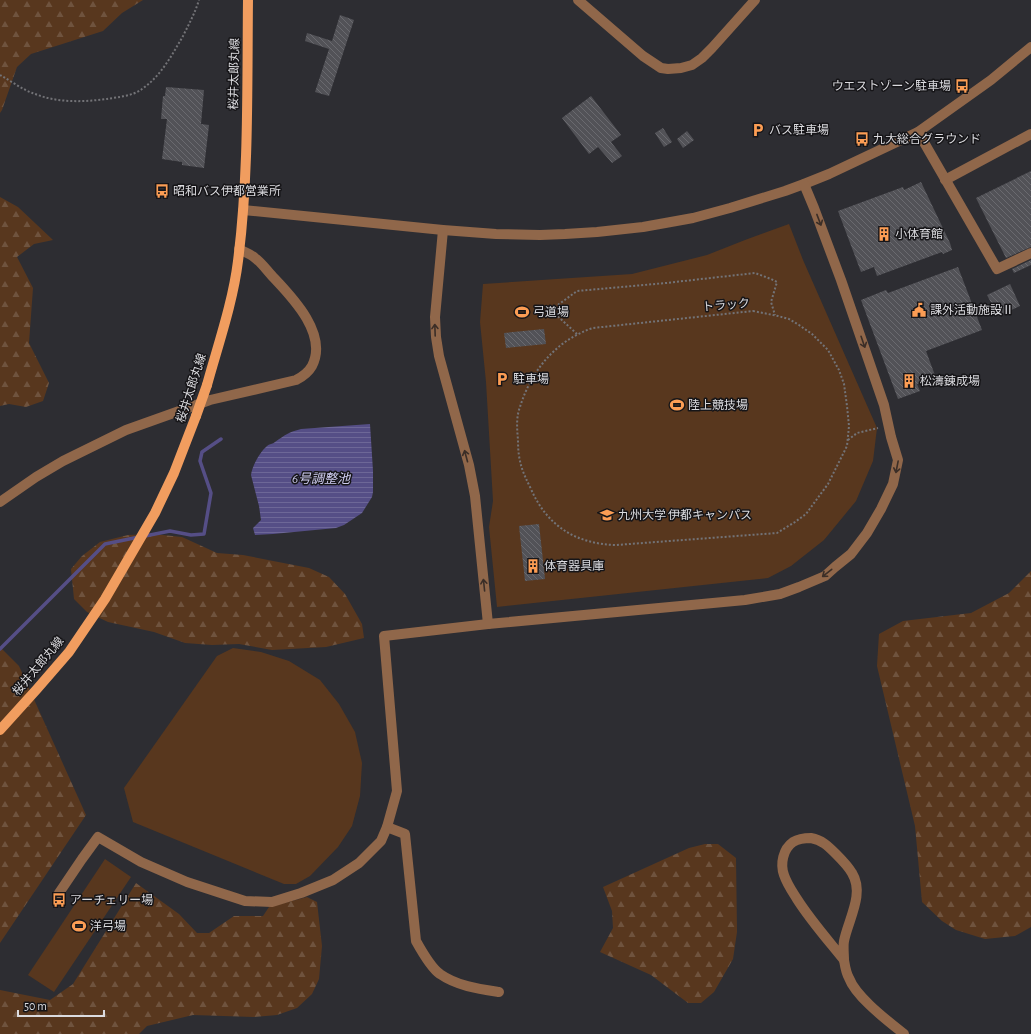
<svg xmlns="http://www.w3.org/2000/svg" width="1031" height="1034" viewBox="0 0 1031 1034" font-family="'Alegreya Sans','Noto Sans JP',sans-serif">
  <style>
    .forest { fill: url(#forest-firs) }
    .garden { fill: #58371e }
    .water { fill: url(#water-rules) }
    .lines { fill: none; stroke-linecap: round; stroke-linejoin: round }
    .stream { stroke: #554e86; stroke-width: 3.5 }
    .building { fill: url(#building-back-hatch) }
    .path { stroke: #737377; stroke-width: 2; stroke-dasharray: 2 2; stroke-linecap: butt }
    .minor { stroke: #90674a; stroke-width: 10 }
    .major { stroke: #f19d5f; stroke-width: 10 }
    .major-bridge { stroke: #f19d5f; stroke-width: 10 }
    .oneway { stroke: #3b2e27 }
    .labels { text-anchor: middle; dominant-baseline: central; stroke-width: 3; stroke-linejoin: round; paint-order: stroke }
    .street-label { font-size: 12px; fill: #dbdbdf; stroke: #161518 }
    .poi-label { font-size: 12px; fill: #dbdbdf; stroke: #161518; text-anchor: start }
    .water-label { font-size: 13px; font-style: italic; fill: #d0cef1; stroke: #161518 }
  </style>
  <defs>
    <pattern id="forest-firs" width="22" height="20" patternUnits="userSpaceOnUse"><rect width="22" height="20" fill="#58371e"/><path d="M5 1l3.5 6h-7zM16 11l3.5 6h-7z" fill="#6f533e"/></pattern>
    <pattern id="water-rules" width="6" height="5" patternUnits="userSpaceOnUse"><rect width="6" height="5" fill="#554e86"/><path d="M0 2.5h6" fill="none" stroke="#6d6797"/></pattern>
    <pattern id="building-back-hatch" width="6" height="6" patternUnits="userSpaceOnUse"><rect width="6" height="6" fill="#525257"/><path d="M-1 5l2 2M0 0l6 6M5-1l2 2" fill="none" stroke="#6a6a6f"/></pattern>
  </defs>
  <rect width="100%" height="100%" fill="#2d2d32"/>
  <g class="forest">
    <path d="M0,0H143L122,13L103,31L31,54L17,67L2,110L0,113Z"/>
    <path d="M0,197L18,207L53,240L34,244L17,257L33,288L29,343L49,383L43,401L26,407L9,404L0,406Z"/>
    <path d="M153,534L182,537L217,553L243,555L309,568L329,577L345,594L362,624L364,638L326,647L272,650L239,644L212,645L185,643L154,632L108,622L87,612L74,599L71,569L82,556L100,542L128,535Z"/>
    <path d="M1031,571V927L1015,936L985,939L956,930L942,921L922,902L915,826L877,666L879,634L903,621L971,613L1009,593Z"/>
    <path d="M0,648L2,649L19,666L86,815L0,943Z"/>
    <path d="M705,844H718L736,858L737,932L733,959L714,992L701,1003H688L651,975L600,952L613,928L612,911L603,887L689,848Z"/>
    <path d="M136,883L179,914L197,933H209L234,916H263L269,907L307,897L317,902L322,946L319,979L312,994L297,1008L277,1015L254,1017L193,1015L147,1026L139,1034H0V990L50,1000L73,984Z"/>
  </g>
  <g class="garden">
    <path d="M789,224L803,260L877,428L873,461L856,501L824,540L791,566L768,578L497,607L489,527L493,501L486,382L480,322L483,284L632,274L707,255L745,240Z"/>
    <path d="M233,648L261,652L289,661L320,680L339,704L355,732L362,763L360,796L352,826L338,847L310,876L296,884H284L133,822L124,788L217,656Z"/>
    <path d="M105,859L131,877L54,992L28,975Z"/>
  </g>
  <path class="water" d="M370,424L373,471V492L372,497L362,513L344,525L336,528L273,534L255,535L253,528L261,520L259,506L251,475C252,466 260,452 267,446C269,444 273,444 275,442C285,435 289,432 301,429Z"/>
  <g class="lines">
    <g class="stream">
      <path d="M145,536L170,531L191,535L204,534L211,493L200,461L202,452L221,439"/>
      <path d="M0,649L105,544L139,537"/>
    </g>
  </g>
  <g class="building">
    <path d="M340,15L354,20L329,96L315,92L329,49L305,41L307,33L332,41Z"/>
    <path d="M166,87L204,90L201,124L209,125L204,168L182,165V162L162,159L167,119H161L163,96H165Z"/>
    <path d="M591,96L621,135L611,142L622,156L612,163L598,147L589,154L562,118Z"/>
    <path d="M663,128L672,142L664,147L655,133Z"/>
    <path d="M687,131L694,140L683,148L677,139Z"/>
    <path d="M1031,171V247L1006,258L976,198Z"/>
    <path d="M921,182L950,243L952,250L943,254L942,252L877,276L874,267L861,272L838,211L903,187L904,190Z"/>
    <path d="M1031,260V265L1014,273L1012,269Z"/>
    <path d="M958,267L982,330L926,351L936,378L917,384L920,391L898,399L861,300L886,290L888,293Z"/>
    <path d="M1010,284L1020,306L998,316L987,295Z"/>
    <path d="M544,329L546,344L506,348L504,333Z"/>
    <path d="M539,524L545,579L525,581L519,526Z"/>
  </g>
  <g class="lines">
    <g class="path">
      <path d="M0,75C11,81 23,90 35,94C58,103 83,102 107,99C118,97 133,96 142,89C161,76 172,55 183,36C189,24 195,13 199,0"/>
      <path d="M753,311L778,316L789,319L799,325L812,334L828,350L839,370L844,384L847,406L849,426L847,446L828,484L806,514L795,522L777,533L616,545C576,544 547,526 531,489C522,471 518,461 518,440C517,429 516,417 520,407C531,371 556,340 593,328Z"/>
      <path d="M577,334L551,310L577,291L666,283L755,273L771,279L777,282L771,302L775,315"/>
      <path d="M848,440L857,433L878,428"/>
    </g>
    <g class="minor">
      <path d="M578,0L643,56L661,68L668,69L681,68L692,65L702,58L712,48L755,0"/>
      <path d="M918,132L997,269L1031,253"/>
      <path d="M945,180L1031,134"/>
      <path d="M243,210L443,230L496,234L540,235L565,234L597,232L643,227L693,218L730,208L785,191L804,184L829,174L918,132L991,80L1031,47"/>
      <path d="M443,230L435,317L436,337L439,356L469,465L475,496L488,624"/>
      <path d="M0,502L36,477L63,461L126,430L210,400L296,380C302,377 308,373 312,366C328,335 294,299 274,278C268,272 262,263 255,258C251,254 244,252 239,249"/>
      <path d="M387,827L405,834L416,941C421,950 431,968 440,974C457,986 479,989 499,992"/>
      <path d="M811,838C822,840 828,846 836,854C842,860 848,866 852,873C865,894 848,920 844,941C843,947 844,954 844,960C828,940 811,921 797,899C792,891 787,884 784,875C780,864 783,849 793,842C798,839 805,838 811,838Z"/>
      <path d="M59,893L82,859L98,837L141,862L187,882L245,901L272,902L301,893L333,880L359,863L381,841L387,827L397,791L384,636L488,624L745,600L780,594L799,587L825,576L835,567L851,554L867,533L881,509L893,484L898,460L891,437L884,405L841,280L814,208L804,184"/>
      <path d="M844,960C845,966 846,973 849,978C856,997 888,1021 904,1034"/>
    </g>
    <g class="major">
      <path d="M207,385C218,345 233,302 238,261C249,175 247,87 248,0"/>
      <path d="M0,730L37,689L69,652L105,599L155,513L174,473L196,416"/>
    </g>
    <path class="major-bridge" d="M196,416L207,385"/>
  </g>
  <defs><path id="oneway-shaft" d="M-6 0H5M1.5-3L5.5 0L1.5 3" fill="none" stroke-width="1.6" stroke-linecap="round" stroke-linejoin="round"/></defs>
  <g class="oneway">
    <use href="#oneway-shaft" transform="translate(819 220) rotate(69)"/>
    <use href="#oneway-shaft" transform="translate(435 330) rotate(-92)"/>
    <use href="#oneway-shaft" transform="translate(863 342) rotate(71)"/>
    <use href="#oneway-shaft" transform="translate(466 456) rotate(-105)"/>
    <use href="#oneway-shaft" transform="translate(897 467) rotate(101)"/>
    <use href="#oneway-shaft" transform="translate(827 573) rotate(142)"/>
    <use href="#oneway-shaft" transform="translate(484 585) rotate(-96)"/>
  </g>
  <defs>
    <symbol id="bus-bare" viewBox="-9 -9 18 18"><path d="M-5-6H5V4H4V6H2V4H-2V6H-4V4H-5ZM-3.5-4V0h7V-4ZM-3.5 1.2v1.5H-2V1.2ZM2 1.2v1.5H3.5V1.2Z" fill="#fc9d54" stroke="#161518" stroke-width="2.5" paint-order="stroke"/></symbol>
    <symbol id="parking-bare" viewBox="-9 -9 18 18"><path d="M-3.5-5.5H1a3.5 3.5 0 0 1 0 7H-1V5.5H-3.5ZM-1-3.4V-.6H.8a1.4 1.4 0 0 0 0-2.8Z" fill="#fc9d54" stroke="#161518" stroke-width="2.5" paint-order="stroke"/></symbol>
    <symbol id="building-bare" viewBox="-9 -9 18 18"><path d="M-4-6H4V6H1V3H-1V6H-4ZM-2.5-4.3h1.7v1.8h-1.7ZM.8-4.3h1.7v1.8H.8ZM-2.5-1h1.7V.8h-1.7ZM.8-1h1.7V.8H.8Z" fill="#fc9d54" stroke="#161518" stroke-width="2.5" paint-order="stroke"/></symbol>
    <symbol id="civic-bare" viewBox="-9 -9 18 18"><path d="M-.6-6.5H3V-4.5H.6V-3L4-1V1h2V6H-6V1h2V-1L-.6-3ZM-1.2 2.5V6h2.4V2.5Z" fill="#fc9d54" stroke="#161518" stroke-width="2.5" paint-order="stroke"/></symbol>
    <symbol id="stadium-bare" viewBox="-9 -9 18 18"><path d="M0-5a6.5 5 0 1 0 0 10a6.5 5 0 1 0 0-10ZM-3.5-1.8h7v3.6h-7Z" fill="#fc9d54" stroke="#161518" stroke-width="2.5" paint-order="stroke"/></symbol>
    <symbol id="university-bare" viewBox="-9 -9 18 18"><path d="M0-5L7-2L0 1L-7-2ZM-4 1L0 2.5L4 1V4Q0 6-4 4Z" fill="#fc9d54" stroke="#161518" stroke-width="2.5" paint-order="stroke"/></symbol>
  </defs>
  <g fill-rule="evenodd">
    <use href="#bus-bare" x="952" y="76" width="20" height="20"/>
    <use href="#parking-bare" x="748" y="120" width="20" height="20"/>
    <use href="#bus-bare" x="852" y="129" width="20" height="20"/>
    <use href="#bus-bare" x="152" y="181" width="20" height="20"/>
    <use href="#building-bare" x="874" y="224" width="20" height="20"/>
    <use href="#civic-bare" x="909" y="300" width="20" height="20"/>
    <use href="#stadium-bare" x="512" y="302" width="20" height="20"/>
    <use href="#parking-bare" x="492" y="369" width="20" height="20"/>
    <use href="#building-bare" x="899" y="371" width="20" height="20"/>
    <use href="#stadium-bare" x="667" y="395" width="20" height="20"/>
    <use href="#university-bare" x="597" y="505" width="20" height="20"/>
    <use href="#building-bare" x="523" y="556" width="20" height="20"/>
    <use href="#bus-bare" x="49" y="890" width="20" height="20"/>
    <use href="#stadium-bare" x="69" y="916" width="20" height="20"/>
  </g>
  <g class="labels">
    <g class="street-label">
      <text transform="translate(234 74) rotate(-89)">桜井太郎丸線</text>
      <text transform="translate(726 305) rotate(-5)">トラック</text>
      <text transform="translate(191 388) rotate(-72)">桜井太郎丸線</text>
      <text transform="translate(38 666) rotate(-50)">桜井太郎丸線</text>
    </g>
    <g class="poi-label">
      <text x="951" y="86" text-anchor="end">ウエストゾーン駐車場</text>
      <text x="769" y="130">バス駐車場</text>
      <text x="873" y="139">九大総合グラウンド</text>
      <text x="173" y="191">昭和バス伊都営業所</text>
      <text x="895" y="234">小体育館</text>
      <text x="930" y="310">課外活動施設Ⅱ</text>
      <text x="533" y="312">弓道場</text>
      <text x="513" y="379">駐車場</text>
      <text x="920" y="381">松濤錬成場</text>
      <text x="688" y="405">陸上競技場</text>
      <text x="618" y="515">九州大学 伊都キャンパス</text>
      <text x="544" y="566">体育器具庫</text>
      <text x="70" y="900">アーチェリー場</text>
      <text x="90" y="926">洋弓場</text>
    </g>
    <g class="water-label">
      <text x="321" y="479">6号調整池</text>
    </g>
  </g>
  <path d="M18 1010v6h86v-6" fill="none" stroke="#dbdbdf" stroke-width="2"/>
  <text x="24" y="1010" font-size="12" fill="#dbdbdf" stroke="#161518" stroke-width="3" paint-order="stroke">50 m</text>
</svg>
